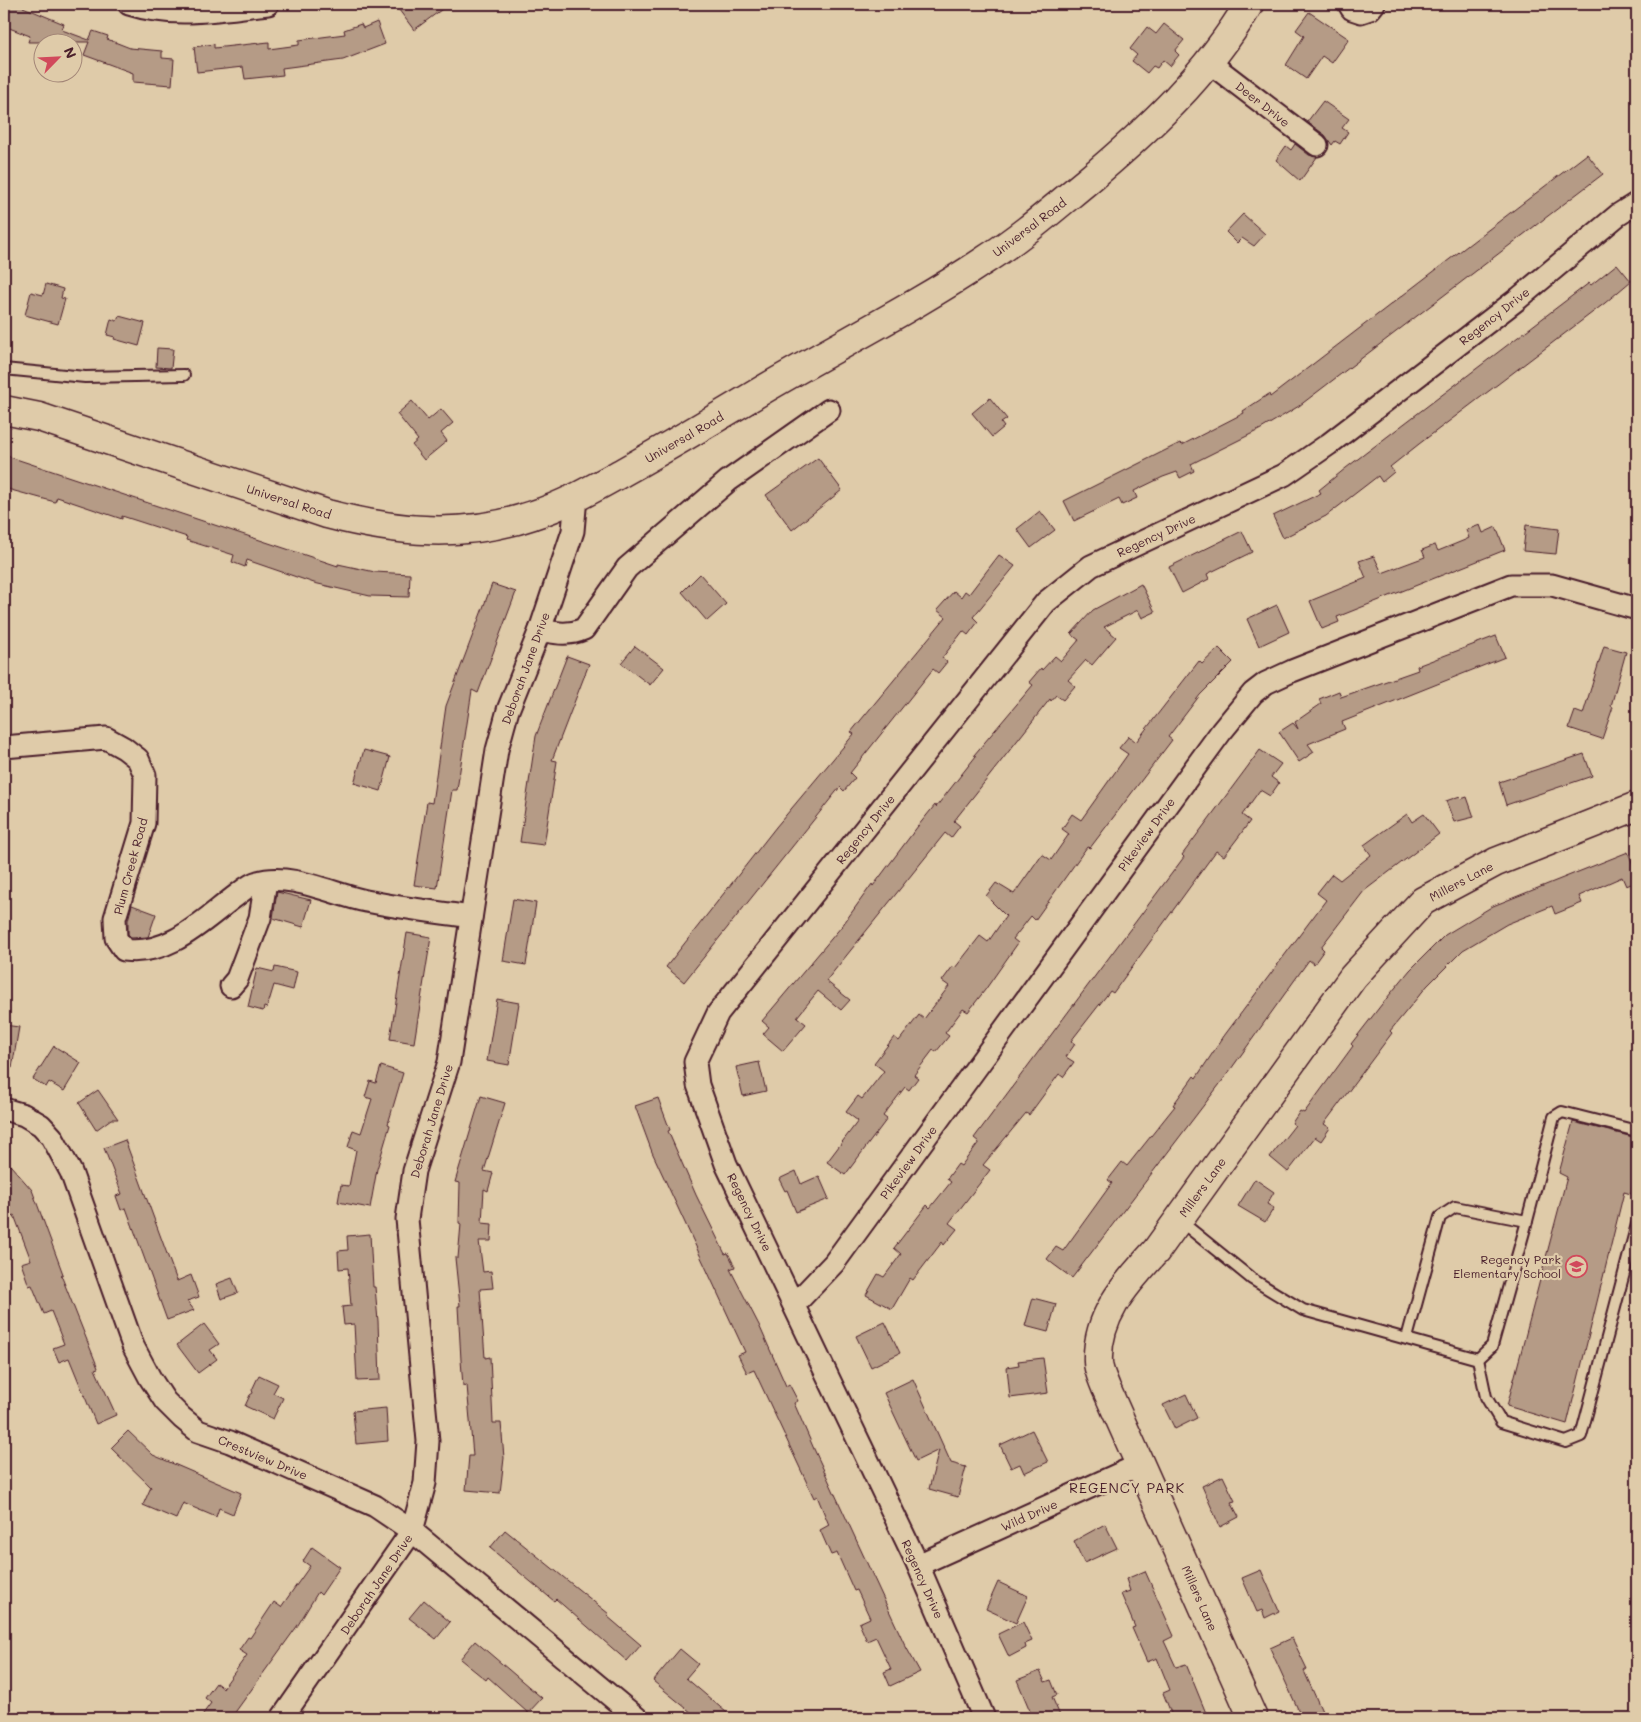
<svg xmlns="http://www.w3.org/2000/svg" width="1641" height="1722" viewBox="0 0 1641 1722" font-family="Mali,sans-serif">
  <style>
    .building { fill: #b59b86; stroke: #4a1f2b }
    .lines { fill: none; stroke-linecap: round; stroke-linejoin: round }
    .lane-casing { stroke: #4a1f2b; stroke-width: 14 }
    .street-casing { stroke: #4a1f2b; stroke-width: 25 }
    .secondary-casing { stroke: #4a1f2b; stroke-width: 31 }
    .lane { stroke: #dfcba9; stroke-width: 10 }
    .street { stroke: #dfcba9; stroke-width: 21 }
    .secondary { stroke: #dfcba9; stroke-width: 28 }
    .labels { text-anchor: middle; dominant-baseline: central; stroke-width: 4.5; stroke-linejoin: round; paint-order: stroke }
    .street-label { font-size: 12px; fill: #4a1f2b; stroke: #dfcba9 }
    .poi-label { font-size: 12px; fill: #4a1f2b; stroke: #dfcba9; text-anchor: end }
    .neighbourhood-label { font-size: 14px; letter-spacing: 1px; fill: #4a1f2b; stroke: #dfcba9 }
  </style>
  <rect width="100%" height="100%" fill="#dfcba9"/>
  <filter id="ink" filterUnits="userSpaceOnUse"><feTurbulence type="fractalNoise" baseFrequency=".02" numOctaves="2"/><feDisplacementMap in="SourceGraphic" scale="10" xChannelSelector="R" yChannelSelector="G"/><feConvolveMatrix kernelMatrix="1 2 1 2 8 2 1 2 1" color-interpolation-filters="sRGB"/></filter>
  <g filter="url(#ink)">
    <g class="building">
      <path d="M4,4H25L23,7L64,24L62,30L89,40L93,31L108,36L107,39L130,48L162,51V58L174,59L172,85L133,82V73L84,55L89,42H28L30,36L4,26Z"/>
      <path d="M408,4H449L414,30L399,10Z"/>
      <path d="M1309,12L1349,39L1332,63L1322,56L1306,79L1286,65L1304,36L1296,30Z"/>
      <path d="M377,22L385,44L343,60L282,68L283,75L245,79L243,67L197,72L194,47L214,44V48L269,42V49L299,45V40L345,34L344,30L361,24L363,28Z"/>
      <path d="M1164,24L1184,40L1175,51L1179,55L1170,66L1163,60L1157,68L1153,66L1147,73L1132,61L1137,55L1130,49L1147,27L1156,34Z"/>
      <path d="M1323,101L1349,119L1342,128L1348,132L1340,144L1335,141L1332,145L1325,135L1307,122Z"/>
      <path d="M1295,144L1309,155L1317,157L1300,181L1276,160L1286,146L1291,150Z"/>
      <path d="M1587,154L1603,174L1299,406L1261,429L1191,464L1194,471L1180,478L1177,472L1163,477L1134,491L1137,498L1122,505L1119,499L1074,521L1064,501L1180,443L1182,445L1244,413L1243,411L1269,394L1270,397Z"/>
      <path d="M1243,214L1265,234L1254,246L1242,238L1237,243L1226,232Z"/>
      <path d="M1617,264L1631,281L1605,303L1419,444L1390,467L1394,472L1382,482L1378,476L1326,516L1283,538L1273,516L1321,493L1319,490L1346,468L1589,283L1591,285Z"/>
      <path d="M46,284L63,289L61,298L65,299L58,324L25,315L31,292L43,295Z"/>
      <path d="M119,316L145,323L139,346L114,339L115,337L107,335L111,319L117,321Z"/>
      <path d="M157,348L173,349L171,368L156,367Z"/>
      <path d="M990,398L1007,419L1001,423L1004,427L992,437L972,413Z"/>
      <path d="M412,401L428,420L441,409L453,423L441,433L447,441L424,460L412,445L418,440L397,414Z"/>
      <path d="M4,455L338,566V564L375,572L410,574L409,597L370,596L314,583L247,560L245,567L232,562L234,555L186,540L187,537L122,516V519L57,497L55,502L11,490L4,487Z"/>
      <path d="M818,458L842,490L792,530L766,495Z"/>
      <path d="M1040,511L1055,530L1031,548L1017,529Z"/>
      <path d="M1480,525L1483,533L1496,527L1505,550L1337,617L1339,622L1322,629L1310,601L1366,578L1359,561L1374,556L1382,573L1425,557L1422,550L1435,545L1438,551L1465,540L1469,538L1466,530Z"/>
      <path d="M1526,525L1559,529L1556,554L1523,551Z"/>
      <path d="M1242,531L1252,552L1207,574L1209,579L1182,593L1169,567Z"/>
      <path d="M999,555L1015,566L973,617L978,622L968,635L963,631L942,658L947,662L938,673L933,669L850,773L855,778L844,791L840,787L684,982L666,967L776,827L854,734L851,732L946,617L937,610L954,591L961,597L965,591L969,594Z"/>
      <path d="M700,574L726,604L707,621L682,592Z"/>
      <path d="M492,584L516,592L478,693L472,690L457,790H452L437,888L414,885L427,802L432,803L446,706Z"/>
      <path d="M1141,584L1155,612L1142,618L1138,610L1104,627L1116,637L1109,645L1092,665L1086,660L1068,680L1075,686L1063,700L1056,695L1051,701L1050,699L954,821L960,826L951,838L945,833L826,981L850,1000L841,1010L818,991L797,1017L806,1024L783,1051L763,1034L769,1027L762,1021L842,926L872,884L873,886L918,826L935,805L936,807L976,756L974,755L1033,685L1029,682L1041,668L1042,670L1055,656L1061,661L1079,640L1071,634L1093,610Z"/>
      <path d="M1277,605L1289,632L1259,646L1247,619Z"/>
      <path d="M1496,636L1505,657L1342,722L1345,729L1308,744L1314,752L1299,762L1279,732L1293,723L1298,729L1295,722L1321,704L1319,699L1339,691L1341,697L1418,670L1417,666Z"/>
      <path d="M635,646L664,668L650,685L621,663Z"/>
      <path d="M1604,646L1626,652L1611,706L1613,707L1602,739L1569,728L1575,711L1583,714Z"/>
      <path d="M1219,648L1233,662L1200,695L1168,737L1172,740L1090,848L1087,847L1035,920L1031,916L1013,939L1018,943L985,990L968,1012L963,1009L945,1033L949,1036L936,1052L933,1050L914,1075L918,1078L909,1090L905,1087L883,1116L887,1119L845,1175L827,1162L858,1121L846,1112L858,1096L862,1099L884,1071L874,1063L894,1037L899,1041L919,1015L924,1019L949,986L942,981L953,966L955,968L980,936L988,942L1006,916L986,896L996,883L1014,894L1042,854L1051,860L1069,834L1062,829L1072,814L1081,820L1128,754L1119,748L1129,736L1136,742L1199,661L1202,664Z"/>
      <path d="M567,656L589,664L552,760L557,761L544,845L520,842L536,736Z"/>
      <path d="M364,750L390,757L381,791L354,783Z"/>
      <path d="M1260,750L1281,764L1271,777L1279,783L1270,796L1260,790L1242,815L1250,821L1240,835L1224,856L1216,851L1113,993L1110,991L1071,1041L1075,1044L1066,1057L1074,1062L1063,1077L1059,1074L1029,1115L1026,1113L983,1165L990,1170L949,1223L957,1229L944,1245L942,1242L913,1280L910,1278L892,1309L866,1295L878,1274L884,1277L901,1254L894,1248L927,1205L930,1208L951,1182L947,1179L958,1164L961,1166L979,1142L974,1138L1184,857L1182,855Z"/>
      <path d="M1584,754L1592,776L1506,805L1499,782Z"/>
      <path d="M1460,796L1461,799L1467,797L1474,817L1454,822L1446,801Z"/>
      <path d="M1407,814L1412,822L1424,814L1439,834L1364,891L1321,947L1324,950L1314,964L1309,960L1226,1076L1072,1278L1053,1264L1047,1259L1056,1247L1063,1251L1112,1183L1108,1180L1122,1162L1127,1166L1175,1106L1173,1105L1194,1076L1196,1078L1224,1036L1326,900L1317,893L1332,874L1340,880L1371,855L1364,845Z"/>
      <path d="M1628,852L1637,875V882L1626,886L1622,877L1579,896L1582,903L1555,914L1552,906L1507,924L1463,950L1427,986L1390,1031L1392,1033L1324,1124L1330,1128L1321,1141L1315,1137L1288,1172L1270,1157L1295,1125L1292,1123L1300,1111L1304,1113L1353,1046L1351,1044L1382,1004L1410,970L1445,935L1493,906Z"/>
      <path d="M277,892L311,900L303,927L273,918Z"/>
      <path d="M513,899L536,903L526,965L503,961Z"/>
      <path d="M132,905L156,914L148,937L131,938L128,934V920Z"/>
      <path d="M407,933L431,937L414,1043L390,1039Z"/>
      <path d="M275,967L297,972L293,990L274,985L267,1008L264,1007L263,1011L248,1007L257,968L274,972Z"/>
      <path d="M497,999L519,1003L509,1065L487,1061Z"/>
      <path d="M4,1025L19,1027L12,1068L4,1067Z"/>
      <path d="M54,1046L81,1063L64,1091L49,1082L46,1087L33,1079Z"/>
      <path d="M759,1062L766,1091L743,1096L736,1067Z"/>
      <path d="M381,1066L403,1073L388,1124L390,1125L377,1169L370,1208L338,1202L341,1185L349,1186L356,1150L348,1147L353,1130L361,1133L372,1099L365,1097L370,1081L376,1083Z"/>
      <path d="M98,1090L118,1119H111L96,1130L79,1103Z"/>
      <path d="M481,1096L505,1103L484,1171L493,1173L488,1191L484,1189L482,1223L492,1224L491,1241H479L483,1272L491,1271L493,1288L480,1289L485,1358L490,1357L493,1423H501L504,1458L500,1493L466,1490L469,1456H473L467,1385L463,1386L461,1360L458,1306H460L455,1258H458L461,1224L459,1223L460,1183L455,1182Z"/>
      <path d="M658,1098L670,1130L668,1131L696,1195L725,1254L728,1253L735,1267L730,1269L759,1325L786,1386L789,1384L798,1401L794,1403L814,1449L905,1645L920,1672L890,1686L884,1672L891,1669L876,1637L867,1641L859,1623L870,1618L857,1590L854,1591L837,1553L831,1555L820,1530L829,1525L817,1496L814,1498L754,1370L747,1373L738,1355L745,1352L652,1152L635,1106Z"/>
      <path d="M1573,1122L1637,1138V1163L1631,1194L1624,1192L1567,1424L1507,1406L1567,1177L1559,1173Z"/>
      <path d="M125,1140L177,1281L191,1275L199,1297L187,1301L194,1310L167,1320L126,1208L121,1210L116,1196L122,1194L104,1148Z"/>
      <path d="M4,1158L32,1190L63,1274L61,1275L98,1368L95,1369L116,1415L96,1424L69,1358L59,1362L53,1348L64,1344L51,1311L44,1314L32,1285L29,1286L21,1263L31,1260L14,1215L9,1217L4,1204Z"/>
      <path d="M796,1171L801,1184L819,1176L829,1199L796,1212L787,1190L785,1191L779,1179Z"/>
      <path d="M1255,1179L1274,1192L1267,1204L1274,1208L1265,1222L1238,1206Z"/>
      <path d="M370,1234L373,1287H375L378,1321L380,1380L357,1381L354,1324L344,1325L342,1307L351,1306L348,1268L339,1269L338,1251L348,1250L347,1236Z"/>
      <path d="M232,1278L238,1293L221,1299L216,1284Z"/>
      <path d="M1033,1298L1056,1304L1048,1332L1025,1326Z"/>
      <path d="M885,1322L900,1353L871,1367L856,1336Z"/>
      <path d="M204,1324L219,1344L210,1350L217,1359L198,1373L177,1345Z"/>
      <path d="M1043,1358L1048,1393L1010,1398L1007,1367L1019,1365L1018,1361Z"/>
      <path d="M259,1375L278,1384L273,1393L283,1398L273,1419L245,1406L250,1395L253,1393L252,1390Z"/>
      <path d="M913,1379L951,1463L966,1467L958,1497L929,1489L939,1450L916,1461L884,1393Z"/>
      <path d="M1186,1394L1197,1418L1175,1429L1163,1405Z"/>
      <path d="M386,1408L388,1441L356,1444L353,1411Z"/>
      <path d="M1032,1430L1048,1462L1024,1473L1020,1464L1011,1468L1000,1445Z"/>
      <path d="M128,1431L153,1455L241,1493L233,1514L219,1508L216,1517L183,1503L176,1519L143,1505L151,1487L111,1448Z"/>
      <path d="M1223,1476L1235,1501L1231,1502L1239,1517L1220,1527L1202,1486Z"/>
      <path d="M1105,1524L1117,1548L1084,1563L1074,1541Z"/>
      <path d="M505,1530L609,1614L607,1616L641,1645L627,1661L556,1599L554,1601L490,1548Z"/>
      <path d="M312,1547L340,1567L321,1595L318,1592L298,1625L231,1718H200L211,1703L205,1698L216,1683L223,1688L247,1655L239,1650L248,1637L250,1638L274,1602L281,1607L310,1566L303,1561Z"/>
      <path d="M1261,1570L1279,1611L1265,1618L1262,1610L1257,1612L1242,1578Z"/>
      <path d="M1145,1571L1174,1636L1164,1641L1176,1667L1186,1664L1208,1718H1173L1163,1693L1170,1690L1157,1658L1147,1662L1132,1628L1135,1627L1121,1594L1130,1591L1126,1579Z"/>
      <path d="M998,1582L1028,1596L1016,1623L986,1609Z"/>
      <path d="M424,1600L450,1622L436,1639L409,1618Z"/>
      <path d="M1023,1622L1032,1641L1025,1644L1026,1648L1009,1657L998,1634Z"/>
      <path d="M1292,1638L1307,1669L1304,1671L1325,1718H1302L1270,1648Z"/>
      <path d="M475,1641L542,1698L528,1713L488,1677L486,1680L460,1659Z"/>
      <path d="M680,1649L698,1664L686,1678L733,1718H698L653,1681Z"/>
      <path d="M1040,1671L1045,1682L1051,1680L1057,1695L1052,1697L1061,1718H1033L1017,1680Z"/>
    </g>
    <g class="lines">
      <defs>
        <g id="lane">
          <path d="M4,369L85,377L184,375"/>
          <path d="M1179,1220L1252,1279L1303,1310L1478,1359L1486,1397L1501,1422L1566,1442L1581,1436L1637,1224"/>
          <path d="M1407,1338L1440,1217L1455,1207L1527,1221L1554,1117L1562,1112L1637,1131"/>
          <path d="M1478,1359L1492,1346L1527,1221"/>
        </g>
        <g id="street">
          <path d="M129,4C176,19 220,9 268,4"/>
          <path d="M1349,4L1352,9L1361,12L1370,9L1374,4"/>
          <path d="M1210,63L1317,145"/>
          <path d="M540,630C556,633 568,636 584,629L627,568L728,481L829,410"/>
          <path d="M4,747L106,738L124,748L138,759L145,775L144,823L115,918L116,938L124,950C168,956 200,923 233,898C240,893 249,884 258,882C290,872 335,895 366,901C401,908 436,912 471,917"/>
          <path d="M231,986L237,979L260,918L266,881"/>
          <path d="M4,1109L24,1115L41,1125L52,1137L71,1172L133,1346L150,1378L165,1401L182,1418L198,1431L230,1442L375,1506L412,1531L637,1718"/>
          <path d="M795,1304L834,1263L1221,732L1253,693L1266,683L1292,671L1511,585H1552L1637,609"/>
          <path d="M918,1565L1141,1464"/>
          <path d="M282,1718L412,1531L425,1483L428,1441L407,1219L414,1171L449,1062L497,750L508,710L540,630L573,531L576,497"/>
          <path d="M984,1718L918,1565L726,1164L698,1085L695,1062L718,1013L1046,602L1091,566L1284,475L1329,444L1519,298L1618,215L1637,203"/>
        </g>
        <g id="secondary">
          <path d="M4,410L39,417L327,514C396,532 464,539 533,515C565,505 594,488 623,472C671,445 718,417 766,388C839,345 915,307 985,260C1021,237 1053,209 1086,182C1148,130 1207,75 1249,4"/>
          <path d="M1253,1718L1106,1388C1103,1380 1098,1370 1098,1362C1096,1315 1127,1283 1156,1251L1353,977L1423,901L1496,862L1637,806"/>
        </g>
      </defs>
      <use href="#lane" class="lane-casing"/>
      <use href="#street" class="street-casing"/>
      <use href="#secondary" class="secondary-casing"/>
      <use href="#lane" class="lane"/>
      <use href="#street" class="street"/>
      <use href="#secondary" class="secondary"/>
    </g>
  </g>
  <defs>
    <symbol id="school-ring" viewBox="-11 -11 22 22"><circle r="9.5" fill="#dfcba9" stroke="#d1495b" stroke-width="1.5"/><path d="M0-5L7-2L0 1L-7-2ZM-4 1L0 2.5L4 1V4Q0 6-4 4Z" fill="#d1495b"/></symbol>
  </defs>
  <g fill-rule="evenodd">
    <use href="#school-ring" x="1564" y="1254" width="25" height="25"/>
  </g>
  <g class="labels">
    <g class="street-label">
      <text transform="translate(1263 104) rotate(38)">Deer Drive</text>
      <text transform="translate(1029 227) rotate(-37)">Universal Road</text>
      <text transform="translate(1494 316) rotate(-38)">Regency Drive</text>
      <text transform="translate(684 437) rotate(-30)">Universal Road</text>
      <text transform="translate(289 501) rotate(18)">Universal Road</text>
      <text transform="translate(1156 535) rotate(-25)">Regency Drive</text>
      <text transform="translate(525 668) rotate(-70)">Deborah Jane Drive</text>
      <text transform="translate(865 829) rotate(-51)">Regency Drive</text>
      <text transform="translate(1146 834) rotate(-54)">Pikeview Drive</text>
      <text transform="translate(130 866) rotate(-75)">Plum Creek Road</text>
      <text transform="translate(1461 881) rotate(-28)">Millers Lane</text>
      <text transform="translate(431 1121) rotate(-73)">Deborah Jane Drive</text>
      <text transform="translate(908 1162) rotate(-54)">Pikeview Drive</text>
      <text transform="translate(1202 1187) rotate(-54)">Millers Lane</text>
      <text transform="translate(750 1212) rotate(64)">Regency Drive</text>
      <text transform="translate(263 1457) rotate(23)">Crestview Drive</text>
      <text transform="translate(1029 1515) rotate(-24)">Wild Drive</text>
      <text transform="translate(923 1579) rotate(66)">Regency Drive</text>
      <text transform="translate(376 1584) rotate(-56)">Deborah Jane Drive</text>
      <text transform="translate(1200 1598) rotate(66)">Millers Lane</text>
    </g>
    <g class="poi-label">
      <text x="1561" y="1259">Regency Park<tspan x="1561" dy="14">Elementary School</tspan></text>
    </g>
    <g class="neighbourhood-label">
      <text x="1127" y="1487">REGENCY PARK</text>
    </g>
  </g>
  <rect width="1641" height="1722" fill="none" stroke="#dfcba9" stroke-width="20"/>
  <rect x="10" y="10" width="1621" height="1702" fill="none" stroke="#4a1f2b" stroke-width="2" filter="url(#ink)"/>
  <g transform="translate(58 58) rotate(66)"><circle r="24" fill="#dfcba9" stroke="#a38677"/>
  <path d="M0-4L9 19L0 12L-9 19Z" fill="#d1495b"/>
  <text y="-8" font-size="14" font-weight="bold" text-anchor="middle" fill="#4a1f2b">N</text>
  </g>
</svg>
